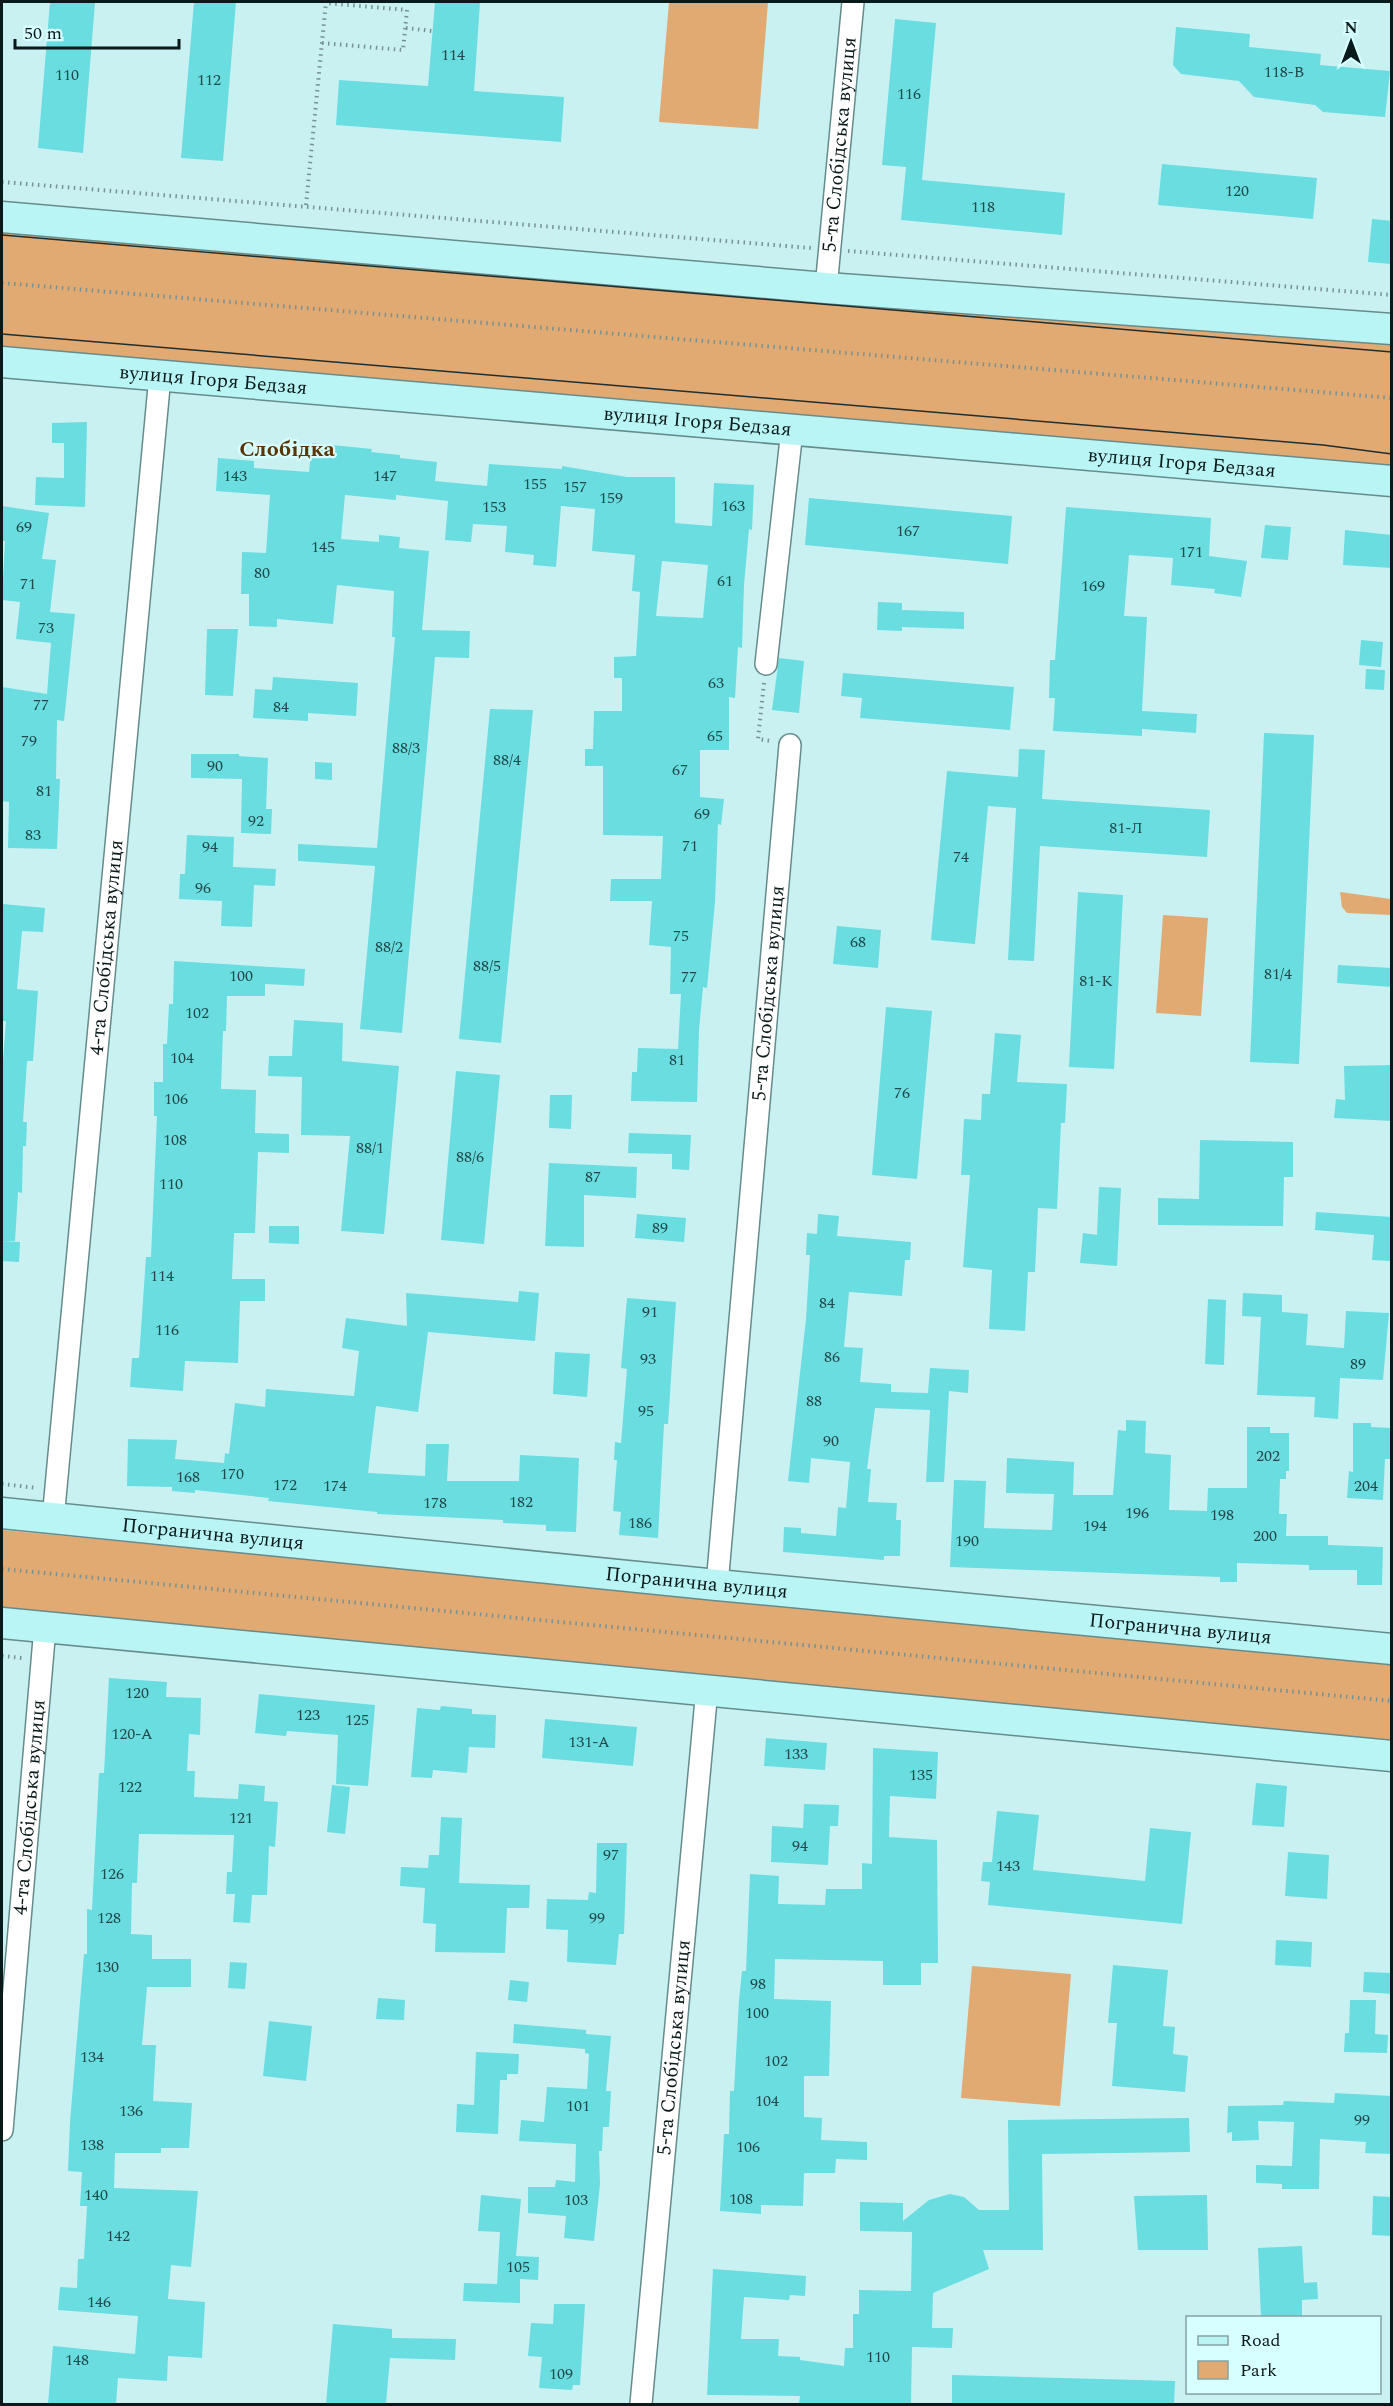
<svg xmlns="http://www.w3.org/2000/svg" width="1393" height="2406" viewBox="0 0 1393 2406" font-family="Spectral,serif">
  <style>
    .green { fill: #e2aa73 }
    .building { fill: #69dde0; fill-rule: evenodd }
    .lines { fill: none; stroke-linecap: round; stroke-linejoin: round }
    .street-casing { stroke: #668b8b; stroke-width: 24 }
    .secondary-casing { stroke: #668b8b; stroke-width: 33 }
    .path { stroke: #769293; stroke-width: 4; stroke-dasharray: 1.5 4.5; stroke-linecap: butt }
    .street { stroke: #fff; stroke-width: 21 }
    .secondary { stroke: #baf5f6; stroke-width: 30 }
    .tram { stroke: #1e2f2f; stroke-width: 1.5 }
    .labels { text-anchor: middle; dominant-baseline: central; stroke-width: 4.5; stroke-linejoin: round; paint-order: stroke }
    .number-label { font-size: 16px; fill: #224a4b }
    .street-label { font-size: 20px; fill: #0a1919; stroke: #d7ffff }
    .quarter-label { font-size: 22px; font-weight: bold; fill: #5b3403; stroke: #d7ffff }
  </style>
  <rect width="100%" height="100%" fill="#caf1f2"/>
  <g class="green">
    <path d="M669,2H768L758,129L659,122Z"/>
    <path d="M2,231L1391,341V471L2,350Z"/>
    <path d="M1340,892L1391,899V915L1347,913L1342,907Z"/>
    <path d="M1163,915L1208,918L1201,1016L1156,1013Z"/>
    <path d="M2,1530L1391,1663V1744L2,1609Z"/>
    <path d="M972,1966L1071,1974L1060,2106L961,2098Z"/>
  </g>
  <g class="building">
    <path d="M50,2H95L83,153L38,148Z"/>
    <path d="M194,2H236L223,161L181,158Z"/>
    <path d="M435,2H480L474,91L564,97L561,142L336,125L339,80L428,86Z"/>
    <path d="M895,19L936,23L922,180L1065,193L1062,235L901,220L906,167L882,165Z"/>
    <path d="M1176,27L1250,34L1249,47L1321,54L1320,65L1390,71L1385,117L1323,112L1315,105L1254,97L1239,81L1181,74L1173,65Z"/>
    <path d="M1162,164L1317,178L1313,219L1158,205Z"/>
    <path d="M1372,219L1392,221V264L1368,262Z"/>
    <path d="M87,422L85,507L35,505L36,477L64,478V443H52V423Z"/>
    <path d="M312,443L372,449L371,452L400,455V458L437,462L435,481L487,486L489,464L562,469V466L627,477H675V523L712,526L714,483L754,485L752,530L749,529L744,585L742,648L738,647L735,698L729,697V750H700V797L724,799L721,825L718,824L715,902L707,988L703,987L699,1030L697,1102L631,1101L632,1072H637L638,1048L678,1049L681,994H670L671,947L649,945L652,901H610L611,879H661L663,836L603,835V766H585V749H593L594,711H622V678H614V657L636,656L640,592L632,591L635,555L592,551L595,509L561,506L556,567L533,565L534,555L505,552L507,526L473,524L471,542L445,540L448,501L396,495V500L345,495L341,539L379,542V535L400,537L399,548L429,551L422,630L470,631L469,658L435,657L402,1033L360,1029L375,866L298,861V844L377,848L395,637H392L394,591L337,585L333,624L277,619V627L249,626V594H241L242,552L266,553L270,495L216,491L218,458L254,461V468L309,472ZM662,561L708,565L703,618L656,616Z"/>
    <path d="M809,498L1012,516L1008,564L805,545Z"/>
    <path d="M2,506L49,513L42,559L56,560L50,612L75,614L64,721L57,720L56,779H60L57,849L8,848L9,802L2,801V687L47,694L51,643L16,639L20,602L2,600L5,541H2Z"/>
    <path d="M1066,507L1211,518L1209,556L1247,561L1241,597L1214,593L1215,589L1171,585L1173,558L1129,555L1124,616L1147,617L1142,711L1197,714L1196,733L1142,729V736L1053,731L1055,698H1049L1050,660H1055Z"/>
    <path d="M1265,525L1291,527L1288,560L1261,558Z"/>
    <path d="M1345,530L1392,535V568L1343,565Z"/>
    <path d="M878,602L902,603V610L964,612V629L902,627V631L877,630Z"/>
    <path d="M207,629H238L233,696L205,695Z"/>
    <path d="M1361,640L1383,642L1381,667L1359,665Z"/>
    <path d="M779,658L804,661L799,713L772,710Z"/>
    <path d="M1366,669L1385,670L1384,690L1365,689Z"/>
    <path d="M843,673L1014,687L1010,730L860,718L862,698L841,696Z"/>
    <path d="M273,677L358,683L356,716L308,713V721L253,718L255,689L272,690Z"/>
    <path d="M490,709L533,710L501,1043L459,1039Z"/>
    <path d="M1264,733L1314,735L1299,1064L1250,1062Z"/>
    <path d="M1019,749L1045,750L1042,799L1210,810L1207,857L1040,846L1034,961L1008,960L1016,808L988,806L975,944L931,940L947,771L1018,777Z"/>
    <path d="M191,754H239V756L268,758L266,809H272L271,834L241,833L242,779L191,778Z"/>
    <path d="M315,762L332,763V780L315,779Z"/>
    <path d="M187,835L234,837L233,867L276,869L275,886L254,885L252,927L221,926L222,901L179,899L180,874H185Z"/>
    <path d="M1078,892L1123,895L1114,1069L1069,1067Z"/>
    <path d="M3,904L45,908L43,932L22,931L17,989L38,991L33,1061H27L23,1122H27L26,1146H23L22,1193L18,1192L15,1241H2V1074L6,1021H2Z"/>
    <path d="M837,926L881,930L878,968L833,964Z"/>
    <path d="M174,961L305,969L304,986L265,984V996H227L226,1031H223L221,1089L256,1090L255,1133L289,1134V1153L258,1152L255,1233H234L232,1279H265V1301H240L238,1363L185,1361L183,1391L130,1387L132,1358H139L146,1257H151L157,1116H154V1082H163V1044H167L169,1004H173Z"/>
    <path d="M1338,965L1392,968V987L1337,983Z"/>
    <path d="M886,1007L932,1011L917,1179L872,1175Z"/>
    <path d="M294,1020L343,1023L342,1061L399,1066L384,1234L341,1231L350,1136L301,1135L302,1077L268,1076L269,1056H292Z"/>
    <path d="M995,1033L1021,1035L1017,1082L1067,1084L1065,1123H1061L1057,1209L1038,1208L1035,1272H1028L1025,1331L989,1329L992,1270L963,1267L970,1175H961L964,1119L981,1120L982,1094H990Z"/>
    <path d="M1392,1065V1121L1334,1118L1336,1099L1345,1100L1344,1066Z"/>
    <path d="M456,1071L500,1075L484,1244L441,1240Z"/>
    <path d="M550,1095H572L571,1129L549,1128Z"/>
    <path d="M629,1133L691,1135L689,1170L672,1169V1154L628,1153Z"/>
    <path d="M1200,1140L1293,1142V1177H1284L1283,1226L1158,1225V1198L1199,1199Z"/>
    <path d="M549,1163L637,1167L636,1198L584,1195V1247L545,1246Z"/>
    <path d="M1099,1187L1121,1188L1117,1266L1080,1263L1083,1233L1097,1235Z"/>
    <path d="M1316,1212L1392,1217V1261L1372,1260L1374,1235L1315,1230Z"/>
    <path d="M637,1214L686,1218L684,1242L635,1238Z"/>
    <path d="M818,1214L839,1216L837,1236L911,1242L910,1260H905L902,1296L849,1292L844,1347L863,1348L860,1382L891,1384V1392L928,1393L930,1368L969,1370L968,1393L949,1391L944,1482H926L930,1410L875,1408L867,1469H871L868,1502L897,1503L896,1520H901L900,1556H884V1560L783,1552L784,1527L801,1528V1533L836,1536L838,1507L846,1508L850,1462L811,1458L809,1483L788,1481L806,1319L810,1255H806L807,1233L817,1234Z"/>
    <path d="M269,1226H299V1244L269,1243Z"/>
    <path d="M2,1241L20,1242L19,1262L2,1261Z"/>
    <path d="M519,1291L539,1293L535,1341L428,1332L418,1412L376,1406L368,1473L425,1476L426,1444H449L447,1481H519L520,1455L579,1458L576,1532L546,1531V1525L503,1523V1520L377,1514V1512L268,1501L269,1498L195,1490V1493L172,1491V1487L127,1486L128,1439L177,1440L175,1459L224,1463L225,1453L229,1454L235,1403L265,1407L266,1389L354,1396L359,1351L342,1348L346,1318L407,1326L406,1293L518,1302Z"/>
    <path d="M1243,1293L1282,1295V1312L1308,1314L1306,1345L1344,1348L1346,1311L1389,1313L1383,1380L1340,1378L1338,1419L1314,1417L1315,1397L1257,1395L1261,1317L1242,1316Z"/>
    <path d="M627,1298L676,1302L668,1424H664L658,1538L619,1535L621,1512L613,1511L617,1460H614L615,1442L621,1443L627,1369L621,1368Z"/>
    <path d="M1208,1299L1226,1300L1224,1365L1205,1364Z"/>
    <path d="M555,1352L590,1354L587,1397L553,1394Z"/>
    <path d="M1126,1420L1146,1421L1145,1453L1171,1455L1169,1510L1207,1511L1208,1488H1247V1427H1270V1433H1289V1471H1286V1479H1280L1279,1514H1287L1286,1536H1328V1545L1383,1547L1382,1585H1357V1570H1309V1565L1237,1563V1582H1220V1577L950,1567L954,1480L986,1481L984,1528L1052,1530L1054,1494L1006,1493L1007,1458L1074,1462L1073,1495H1113L1118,1430L1126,1431Z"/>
    <path d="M1353,1423H1371V1427L1392,1428V1459H1385L1383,1500L1347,1498L1349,1471L1353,1472Z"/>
    <path d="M109,1678L167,1682L166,1697L201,1698L200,1735L189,1734L187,1771H195L194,1797L238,1799L239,1784L265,1786L264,1801L278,1802L275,1847L269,1846L267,1895H252L250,1923L233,1922L235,1894H226L227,1872H232L234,1835L139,1834L137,1883H132L131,1934L152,1935V1959H191V1987H147L142,2045H156L153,2101L192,2103L189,2148H161V2153H115L114,2188L198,2191L191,2267L171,2265L168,2299L205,2302L202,2358L168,2356L167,2381L118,2378L116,2404H48L53,2346L135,2354L138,2316L58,2310L60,2287L77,2288L78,2259H84L87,2206H80L82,2172L68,2171L70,2122L84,1954H87V1909L92,1910L99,1773H104Z"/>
    <path d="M259,1694L375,1705L368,1786L336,1784L338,1735L287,1731L286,1736L255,1733Z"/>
    <path d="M441,1706L472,1709V1714L496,1715L495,1748L469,1747L467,1773L433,1770L432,1778L411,1777L417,1708L440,1710Z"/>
    <path d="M545,1719L637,1727L633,1766L542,1758Z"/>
    <path d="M766,1738L827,1743L825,1770L764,1766Z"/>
    <path d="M873,1748L938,1752L936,1799L890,1796L889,1837L937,1840L938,1963H921V1985H883V1961L775,1959L774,1999L831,2001L829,2076H804V2117L822,2118L821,2140L867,2142V2160L836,2159L835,2173H804L803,2206L761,2205V2214L720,2211L724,2134H729L730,2091H734L739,2000L742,1971H746L750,1874L779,1876L778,1904L825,1905L826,1889H862V1863L872,1864Z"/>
    <path d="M1256,1783L1287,1786L1284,1827L1252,1825Z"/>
    <path d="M332,1785L350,1787L345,1834L327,1832Z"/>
    <path d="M804,1804L839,1805L838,1826H830L828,1865L771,1862L772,1826L803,1828Z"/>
    <path d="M997,1811L1039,1815L1033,1870L1145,1881L1150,1828L1191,1832L1182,1924L988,1905L990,1882L981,1881L983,1862H992Z"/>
    <path d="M441,1817L462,1818L459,1883L530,1885L529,1908H507L505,1953L435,1952L436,1924L423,1923L425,1888L400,1886L401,1867L428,1868L429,1855H439Z"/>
    <path d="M597,1843H627L624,1934H619L616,1965L567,1962L568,1930L546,1929L547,1899L588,1900L589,1892L596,1893Z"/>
    <path d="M1288,1852L1329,1855L1327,1899L1285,1896Z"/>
    <path d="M1276,1940L1312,1942L1311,1967L1275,1965Z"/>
    <path d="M230,1962L247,1963L245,1989L228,1988Z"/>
    <path d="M1113,1965L1168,1970L1163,2026L1175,2027L1173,2054L1188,2056L1185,2092L1112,2086L1117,2023H1108Z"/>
    <path d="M1364,1972L1392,1973V1994L1363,1992Z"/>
    <path d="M510,1980L529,1982L527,2002L508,2000Z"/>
    <path d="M378,1998L405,2000L404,2020L376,2019Z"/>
    <path d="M1350,2000H1376L1375,2034L1388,2035L1387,2053L1344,2052L1345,2033H1349Z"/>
    <path d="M269,2021L312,2026L306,2081L263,2076Z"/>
    <path d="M514,2024L586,2030V2034L611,2036L606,2091H611L609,2127H603L602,2151H599L600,2184L594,2241L564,2238L566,2216L528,2213V2187H555L556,2180L575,2182L576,2144L519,2141L521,2120L544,2122L547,2087L587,2089L589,2054L585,2053V2049L513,2043Z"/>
    <path d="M476,2052L519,2054L518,2074H507V2080H500L498,2134L456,2132L457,2104L474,2105Z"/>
    <path d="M1335,2093L1392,2096V2154L1365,2153L1366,2142L1320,2139L1319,2189H1282V2184L1256,2183V2165L1292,2166L1294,2122L1258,2121L1259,2140L1232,2141V2132L1227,2133L1228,2106L1283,2105L1284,2101L1334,2103Z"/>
    <path d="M1189,2118L1190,2152L1042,2154L1043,2250H983L989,2269L933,2293L932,2328H953L952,2348L912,2347L911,2404H799L800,2396L707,2395L713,2269L806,2276L805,2296L790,2295L789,2300L744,2297L741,2339H779L778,2356L800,2357V2360L844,2366L845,2348H853V2314H859V2290L911,2291L912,2232L860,2231V2202L903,2203V2221L929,2200L950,2194L964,2197L979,2210H1009L1008,2120Z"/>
    <path d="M481,2195L521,2199L516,2256L539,2257L538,2280L520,2279V2303L463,2301L464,2283L497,2284L500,2232L478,2231Z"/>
    <path d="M1207,2195L1208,2250H1138L1134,2196Z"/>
    <path d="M1373,2196L1392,2197V2236L1372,2235Z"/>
    <path d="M1302,2246L1304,2283L1317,2282L1318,2299L1302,2300V2318H1261L1258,2248Z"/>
    <path d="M554,2304H585L580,2385H573L572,2390L539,2388L542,2357L528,2356L531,2323L553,2324Z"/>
    <path d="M333,2324L392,2329V2338L456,2339L455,2360L390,2358L386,2404H326Z"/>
    <path d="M952,2375L1175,2381L1174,2404H952Z"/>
  </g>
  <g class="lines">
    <defs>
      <g id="street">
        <path id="s1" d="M826,288L853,2"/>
        <path d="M766,664L792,430"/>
        <path id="s2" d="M53,1519L160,376"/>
        <path id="s3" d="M717,1585L790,745"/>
        <path id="s4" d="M2,2130L45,1627"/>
        <path id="s5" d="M641,2404L707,1689"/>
      </g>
      <g id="secondary">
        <path d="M2,217L826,288L1392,329"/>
        <path id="s6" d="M2,362L1392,481"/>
        <path id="s7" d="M2,1513L717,1585L1392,1649"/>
        <path d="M2,1623L1392,1756"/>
      </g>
    </defs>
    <use href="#street" class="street-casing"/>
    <use href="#secondary" class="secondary-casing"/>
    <g class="path">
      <path d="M406,28L432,31"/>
      <path d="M322,43L403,50L407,10L326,3"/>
      <path d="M2,182L811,248"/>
      <path d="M306,205L326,2"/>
      <path d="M848,251L1392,295"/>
      <path d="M2,283L1392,398"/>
      <path d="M764,683L758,739L771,741"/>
      <path d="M2,1484L37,1488"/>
      <path d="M2,1569L1392,1701"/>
      <path d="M2,1656L22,1658"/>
    </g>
    <use href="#street" class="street"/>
    <use href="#secondary" class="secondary"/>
    <g class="tram">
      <path d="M2,235L1392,352"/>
      <path d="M2,334L1323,445L1392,454"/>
    </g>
  </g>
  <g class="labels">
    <g class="number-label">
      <text x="453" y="55">114</text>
      <text x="1284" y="72">118-В</text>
      <text x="67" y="75">110</text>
      <text x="209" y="80">112</text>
      <text x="909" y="94">116</text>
      <text x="1237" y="191">120</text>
      <text x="983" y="207">118</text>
      <text x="235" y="476">143</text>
      <text x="385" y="476">147</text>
      <text x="535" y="484">155</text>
      <text x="575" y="487">157</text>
      <text x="611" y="498">159</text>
      <text x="733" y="506">163</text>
      <text x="494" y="507">153</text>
      <text x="24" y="527">69</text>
      <text x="908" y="531">167</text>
      <text x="323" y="547">145</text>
      <text x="1191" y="552">171</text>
      <text x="262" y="573">80</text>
      <text x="725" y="581">61</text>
      <text x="28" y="584">71</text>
      <text x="1093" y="586">169</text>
      <text x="46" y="628">73</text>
      <text x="716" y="683">63</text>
      <text x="41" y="705">77</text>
      <text x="281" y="707">84</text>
      <text x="715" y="736">65</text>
      <text x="29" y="741">79</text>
      <text x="406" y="748">88/3</text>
      <text x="507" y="760">88/4</text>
      <text x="215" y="766">90</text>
      <text x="680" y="770">67</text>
      <text x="44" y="791">81</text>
      <text x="702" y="814">69</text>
      <text x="256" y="821">92</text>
      <text x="1126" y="828">81-Л</text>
      <text x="33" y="835">83</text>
      <text x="690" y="846">71</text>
      <text x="210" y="847">94</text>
      <text x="961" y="857">74</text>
      <text x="203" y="888">96</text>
      <text x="681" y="936">75</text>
      <text x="858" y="942">68</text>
      <text x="389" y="947">88/2</text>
      <text x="487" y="966">88/5</text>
      <text x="1278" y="974">81/4</text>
      <text x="241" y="976">100</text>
      <text x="689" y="977">77</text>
      <text x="1096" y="981">81-К</text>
      <text x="197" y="1013">102</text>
      <text x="182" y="1058">104</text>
      <text x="677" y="1060">81</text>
      <text x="902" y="1093">76</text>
      <text x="176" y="1099">106</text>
      <text x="175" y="1140">108</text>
      <text x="370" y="1148">88/1</text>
      <text x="470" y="1157">88/6</text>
      <text x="593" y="1177">87</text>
      <text x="171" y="1184">110</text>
      <text x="660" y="1228">89</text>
      <text x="162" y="1276">114</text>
      <text x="827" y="1303">84</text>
      <text x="650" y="1312">91</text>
      <text x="167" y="1330">116</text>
      <text x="832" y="1357">86</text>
      <text x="648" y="1359">93</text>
      <text x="1358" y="1364">89</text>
      <text x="814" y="1401">88</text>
      <text x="646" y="1411">95</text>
      <text x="831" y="1441">90</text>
      <text x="1268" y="1456">202</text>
      <text x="232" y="1474">170</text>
      <text x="188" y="1477">168</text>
      <text x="285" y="1485">172</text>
      <text x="335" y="1486">174</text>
      <text x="1366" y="1486">204</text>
      <text x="521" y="1502">182</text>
      <text x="435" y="1503">178</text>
      <text x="1137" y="1513">196</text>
      <text x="1222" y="1515">198</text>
      <text x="640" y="1523">186</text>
      <text x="1095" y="1526">194</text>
      <text x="1265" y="1536">200</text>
      <text x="967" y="1541">190</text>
      <text x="137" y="1693">120</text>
      <text x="308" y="1715">123</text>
      <text x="357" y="1720">125</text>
      <text x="132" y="1734">120-А</text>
      <text x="589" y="1742">131-А</text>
      <text x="796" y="1754">133</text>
      <text x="921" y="1775">135</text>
      <text x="130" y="1787">122</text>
      <text x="241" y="1818">121</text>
      <text x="800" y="1846">94</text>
      <text x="611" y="1855">97</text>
      <text x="1008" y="1866">143</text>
      <text x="112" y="1874">126</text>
      <text x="109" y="1918">128</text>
      <text x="597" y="1918">99</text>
      <text x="107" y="1967">130</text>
      <text x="758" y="1984">98</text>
      <text x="757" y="2013">100</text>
      <text x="92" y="2057">134</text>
      <text x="776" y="2061">102</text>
      <text x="767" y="2101">104</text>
      <text x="578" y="2106">101</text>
      <text x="131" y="2111">136</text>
      <text x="1362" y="2120">99</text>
      <text x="92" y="2145">138</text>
      <text x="748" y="2147">106</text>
      <text x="96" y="2195">140</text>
      <text x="741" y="2199">108</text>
      <text x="576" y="2200">103</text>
      <text x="118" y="2236">142</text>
      <text x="518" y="2267">105</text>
      <text x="99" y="2302">146</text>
      <text x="878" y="2357">110</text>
      <text x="77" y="2360">148</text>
      <text x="561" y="2374">109</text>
    </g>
    <g class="street-label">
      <text stroke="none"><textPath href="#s1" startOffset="144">5-та Слобідська вулиця</textPath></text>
      <text stroke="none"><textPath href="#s6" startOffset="212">вулиця Ігоря Бедзая</textPath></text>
      <text stroke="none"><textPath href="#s6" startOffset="698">вулиця Ігоря Бедзая</textPath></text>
      <text stroke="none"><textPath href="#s6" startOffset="1184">вулиця Ігоря Бедзая</textPath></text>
      <text stroke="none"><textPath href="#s2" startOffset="574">4-та Слобідська вулиця</textPath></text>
      <text stroke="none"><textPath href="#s3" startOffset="594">5-та Слобідська вулиця</textPath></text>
      <text stroke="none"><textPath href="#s7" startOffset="212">Погранична вулиця</textPath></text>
      <text stroke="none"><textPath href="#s7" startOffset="698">Погранична вулиця</textPath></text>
      <text stroke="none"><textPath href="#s7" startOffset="1184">Погранична вулиця</textPath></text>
      <text stroke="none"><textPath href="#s4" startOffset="324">4-та Слобідська вулиця</textPath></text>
      <text stroke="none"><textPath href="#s5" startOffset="358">5-та Слобідська вулиця</textPath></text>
    </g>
    <g class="quarter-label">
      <text x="287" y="449">Слобідка</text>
    </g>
  </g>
  <rect width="1393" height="2406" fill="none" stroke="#0a1919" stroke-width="6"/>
  <rect x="1186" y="2316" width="195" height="78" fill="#d7ffff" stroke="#85a3a3" stroke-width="1.5"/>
  <rect x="1198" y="2336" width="30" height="9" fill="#baf5f6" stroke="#85a3a3" stroke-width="1.5"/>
  <text x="1240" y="2346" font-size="18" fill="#0a1919">Road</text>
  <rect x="1198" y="2361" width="30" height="18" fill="#e2aa73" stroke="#85a3a3" stroke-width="1.5"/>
  <text x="1240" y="2376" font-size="18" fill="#0a1919">Park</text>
  <g transform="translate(1351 42)" stroke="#d7ffff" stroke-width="4.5" paint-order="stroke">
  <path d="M0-4.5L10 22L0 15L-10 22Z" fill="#0a1919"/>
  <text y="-9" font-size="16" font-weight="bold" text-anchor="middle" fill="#0a1919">N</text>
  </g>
  <path d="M15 39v9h164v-9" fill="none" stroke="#0a1919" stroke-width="3"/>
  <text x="24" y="39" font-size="18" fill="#0a1919" stroke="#d7ffff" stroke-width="4.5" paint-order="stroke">50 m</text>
</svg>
